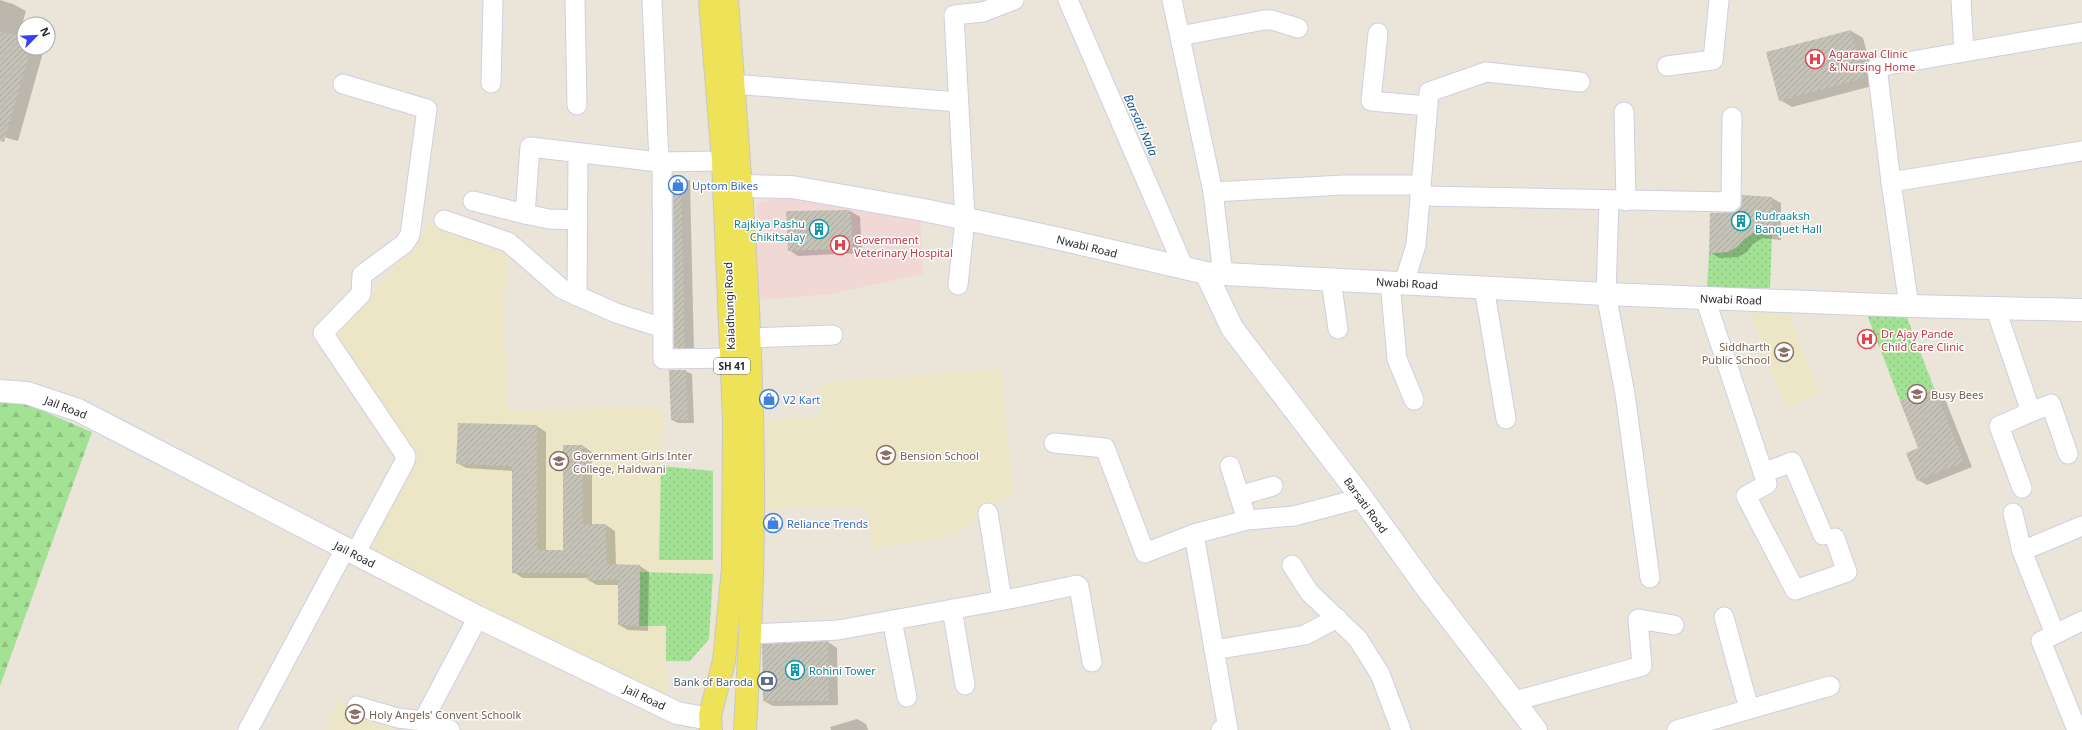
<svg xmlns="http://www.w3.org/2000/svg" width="2082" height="730" viewBox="0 0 2082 730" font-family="'Noto Sans',sans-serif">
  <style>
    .education { fill: #ece6c7 }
    .medical { fill: #f1d8d5 }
    .grass { fill: url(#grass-dots) }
    .forest { fill: url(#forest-firs) }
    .shadow { fill: #0003 }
    .building { fill: url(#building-hatch) }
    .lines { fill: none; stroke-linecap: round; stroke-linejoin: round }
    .street-casing { stroke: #cecfe1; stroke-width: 21 }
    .secondary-casing { stroke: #cecfe1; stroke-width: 24 }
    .primary-casing { stroke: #c7c7c7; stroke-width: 24 }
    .street { stroke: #fff; stroke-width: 19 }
    .secondary { stroke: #fff; stroke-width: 22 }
    .primary { stroke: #eee259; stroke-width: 22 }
    .labels { text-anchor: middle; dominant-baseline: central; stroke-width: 3; stroke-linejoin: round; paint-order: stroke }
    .shield { fill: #fff; stroke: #686868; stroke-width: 1 }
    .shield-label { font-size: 10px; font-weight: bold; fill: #272727 }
    .health-label { font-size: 11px; fill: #be3a42; stroke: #fff; text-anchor: start }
    .shop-label { font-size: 11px; fill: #366cbe; stroke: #fff; text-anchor: start }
    .culture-label { font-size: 11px; fill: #0d838f; stroke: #fff; text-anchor: start }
    .street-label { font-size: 11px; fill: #272727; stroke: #fff }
    .education-label { font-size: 11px; fill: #785e54; stroke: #fff; text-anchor: start }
    .service-label { font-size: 11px; fill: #4e5e75; stroke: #fff; text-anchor: end }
    .water-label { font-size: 12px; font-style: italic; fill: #0e5294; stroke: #fff }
  </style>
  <defs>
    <pattern id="grass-dots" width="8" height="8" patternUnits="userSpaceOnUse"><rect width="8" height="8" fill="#a3e195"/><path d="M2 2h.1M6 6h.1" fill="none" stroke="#8cc180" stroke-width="1.8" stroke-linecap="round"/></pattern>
    <pattern id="forest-firs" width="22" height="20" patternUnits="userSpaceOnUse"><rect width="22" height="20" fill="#a3e195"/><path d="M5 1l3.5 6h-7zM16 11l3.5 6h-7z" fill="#8cc180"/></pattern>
    <pattern id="building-hatch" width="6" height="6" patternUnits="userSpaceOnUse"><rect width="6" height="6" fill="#c5c2b8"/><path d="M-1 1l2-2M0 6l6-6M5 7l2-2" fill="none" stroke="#a9a79e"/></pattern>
  </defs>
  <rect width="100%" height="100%" fill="#eae5d8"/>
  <g class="education">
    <path d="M430,224L508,249L503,320L508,409L664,408L661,466L713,471V574L709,639L690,661H666L668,700L368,550L418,456L337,336Z"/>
    <path d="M1749,308L1788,310L1819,394L1785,408Z"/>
    <path d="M1001,369L1013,491L954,537L873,548L865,506L766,509L760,420L823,417L820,383Z"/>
    <path d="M338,702L416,726L414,730H326Z"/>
  </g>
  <path class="medical" d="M788,195L920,216L923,274L831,294L758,300L757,203Z"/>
  <g class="grass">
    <path d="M1753,233L1772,235L1770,288H1707L1709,253C1735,254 1734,245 1753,233Z"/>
    <path d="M1866,312H1905L1934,388L1900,401Z"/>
    <path d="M661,466L713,471V560H659Z"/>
    <path d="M640,572L713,574L709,639L690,661H666V626H639Z"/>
  </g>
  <path class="forest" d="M0,401L22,402L92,432L0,686Z"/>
  <g class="shadow">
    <path d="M0,0L13,4L26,11L18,38L24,40V48L44,49L18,141L0,136Z"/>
    <path d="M1851,31L1863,38L1876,85L1792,107L1780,100Z"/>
    <path d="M681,176L690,181L694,352L684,353L675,347Z"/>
    <path d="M1772,198L1781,203V240L1763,238L1753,244L1747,252L1738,257L1719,258L1710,252Z"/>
    <path d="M850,211L860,217L862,253L798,256L789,250L787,212Z"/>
    <path d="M685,371L692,374L694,423H678L672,420Z"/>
    <path d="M1934,389L1943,394L1972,467L1927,485L1918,480L1920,449Z"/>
    <path d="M537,426L546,432V551H564L583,446L592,452V525H606L615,531L616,566H640L649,572L648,631L628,630L619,625V585H597L588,580V578H523L513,572V471L466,468L457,463Z"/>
    <path d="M828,642L837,648L838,705L773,706L764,701Z"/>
    <path d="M857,719L866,724L868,730H831L830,727Z"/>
  </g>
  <g class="building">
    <path d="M1851,30L1864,78L1779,101L1766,52Z"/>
    <path d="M0,31L24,38V48H31L4,142L0,141Z"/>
    <path d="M673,175H681L685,348H674Z"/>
    <path d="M1742,195L1772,197V235L1753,233L1744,239L1737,247L1728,252L1709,253L1710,213L1736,212L1741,207Z"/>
    <path d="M850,210L853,248L788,251L786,211Z"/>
    <path d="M669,370H686L688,420H671Z"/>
    <path d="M1934,388L1964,462L1917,481L1906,453L1918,448L1900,401Z"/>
    <path d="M458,423L537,425V550H563V445H583V524H606L607,564L640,565L639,626L618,625V580H587V573H512V466L456,464Z"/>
    <path d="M828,641L829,701H763L762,644Z"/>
  </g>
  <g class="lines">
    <defs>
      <g id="street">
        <path d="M575,0L577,105"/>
        <path d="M652,0L659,162"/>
        <path d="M1068,0L1184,268"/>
        <path d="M1172,0L1213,192"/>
        <path d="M1378,33L1371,101L1428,106"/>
        <path d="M1180,36L1264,20H1272L1298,28"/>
        <path d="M1964,52L2082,32"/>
        <path d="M1667,66L1713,60L1719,0"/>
        <path d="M491,83L493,0"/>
        <path d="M343,84L427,109L410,235L404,244L362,275L361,294L323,333L406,456L405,461L355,554"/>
        <path d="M733,84L958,102"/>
        <path d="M1624,112L1626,201"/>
        <path d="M662,162L663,328"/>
        <path d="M1891,182L2082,151"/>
        <path d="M1420,196L1731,202L1732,117"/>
        <path d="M473,201L525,214L530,147L659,162L723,161"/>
        <path d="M1609,201L1606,294L1625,394L1650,578"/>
        <path d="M525,214L549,219L578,220"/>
        <path d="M444,220L508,242L562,289L616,313L663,328V359L731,358"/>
        <path d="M1223,275L1213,192L1343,185H1421"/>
        <path d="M1331,280L1338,329"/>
        <path d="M1390,282L1397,359L1414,400"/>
        <path d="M1404,283L1416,245L1429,92L1486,72L1580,82"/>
        <path d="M958,285L965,219L954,15L983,12L1014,0"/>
        <path d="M1484,287L1506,419"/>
        <path d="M577,296L578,153"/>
        <path d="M1705,298L1767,484L1746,496L1795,590L1847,572L1835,538"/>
        <path d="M1909,306L1891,182L1877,67L1964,52L1961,0"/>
        <path d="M1995,307L2031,412L2051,404L2068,454"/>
        <path d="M748,338L833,335"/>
        <path d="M1054,443L1105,448L1145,553L1194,534"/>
        <path d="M1230,466L1247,520"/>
        <path d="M1763,473L1792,462L1823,535"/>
        <path d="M2022,488L1999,426L2031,412"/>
        <path d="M1239,496L1273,486"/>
        <path d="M988,513L1002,600"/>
        <path d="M2013,513L2022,551L2055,634"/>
        <path d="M2022,551L2082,526"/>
        <path d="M1292,565L1309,592L1358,639L1380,674L1401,730"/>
        <path d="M952,609L965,685"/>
        <path d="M1724,617L1749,709"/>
        <path d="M892,620L907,697"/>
        <path d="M750,634L838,630L1020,597L1077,585L1079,587L1092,662"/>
        <path d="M1214,650L1305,635L1337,618"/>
        <path d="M1515,701L1642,666L1638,619L1674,625"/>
        <path d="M357,706L398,718L423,721L450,730"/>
        <path d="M423,721L478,617"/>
        <path d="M248,730L345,549"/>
        <path d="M1221,730L1228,729L1194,534L1247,520L1294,516L1362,498"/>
        <path d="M1677,730L1830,686"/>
        <path d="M2077,730L2041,641L2082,621"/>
      </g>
      <g id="secondary">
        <path d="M741,186L792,187L924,210L1060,239L1206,273L1606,294L1909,306L2082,310"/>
        <path d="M1206,273L1232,328L1362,498L1426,587L1536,730"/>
        <path d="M0,391L27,393L78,410L478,617L677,713L710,719"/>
      </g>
      <g id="primary">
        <path d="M710,0L723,161L734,420L733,568L724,661L710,715L711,730"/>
        <path d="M727,0C739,159 752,318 753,477C754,561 750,646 745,730"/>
      </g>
    </defs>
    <use href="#street" class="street-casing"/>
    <use href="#secondary" class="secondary-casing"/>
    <use href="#primary" class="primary-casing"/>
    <use href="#street" class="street"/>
    <use href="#secondary" class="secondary"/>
    <use href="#primary" class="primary"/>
  </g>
  <defs>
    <symbol id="hospital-ring" viewBox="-11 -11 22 22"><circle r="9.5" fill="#fff" stroke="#e0444e" stroke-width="1.5"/><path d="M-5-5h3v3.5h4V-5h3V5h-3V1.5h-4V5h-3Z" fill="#e0444e"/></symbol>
    <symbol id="shop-ring" viewBox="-11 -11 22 22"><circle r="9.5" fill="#fff" stroke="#3f7fe0" stroke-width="1.5"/><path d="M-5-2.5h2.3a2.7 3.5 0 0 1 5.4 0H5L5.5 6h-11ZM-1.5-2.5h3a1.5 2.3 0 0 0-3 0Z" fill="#3f7fe0"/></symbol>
    <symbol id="building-ring" viewBox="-11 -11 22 22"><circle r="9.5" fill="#fff" stroke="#0f9aa8" stroke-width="1.5"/><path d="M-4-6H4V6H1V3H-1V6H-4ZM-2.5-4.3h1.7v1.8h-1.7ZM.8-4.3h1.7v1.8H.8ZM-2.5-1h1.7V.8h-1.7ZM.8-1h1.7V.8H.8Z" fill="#0f9aa8"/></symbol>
    <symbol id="school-ring" viewBox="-11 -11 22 22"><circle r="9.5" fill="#fff" stroke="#8d6e63" stroke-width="1.5"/><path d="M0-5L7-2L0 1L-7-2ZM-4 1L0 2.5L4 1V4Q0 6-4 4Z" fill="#8d6e63"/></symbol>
    <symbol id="bank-ring" viewBox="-11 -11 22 22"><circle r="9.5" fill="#fff" stroke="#5c6f8a" stroke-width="1.5"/><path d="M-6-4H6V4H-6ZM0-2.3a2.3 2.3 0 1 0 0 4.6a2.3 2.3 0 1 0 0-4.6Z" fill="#5c6f8a"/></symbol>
  </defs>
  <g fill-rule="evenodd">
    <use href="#hospital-ring" x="1804" y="48" width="22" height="22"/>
    <use href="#shop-ring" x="667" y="174" width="22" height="22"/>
    <use href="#building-ring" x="1730" y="210" width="22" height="22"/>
    <use href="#building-ring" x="808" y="218" width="22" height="22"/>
    <use href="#hospital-ring" x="829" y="234" width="22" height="22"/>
    <use href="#hospital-ring" x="1856" y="328" width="22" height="22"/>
    <use href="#school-ring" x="1773" y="341" width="22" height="22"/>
    <use href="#school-ring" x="1906" y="383" width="22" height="22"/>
    <use href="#shop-ring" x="758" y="388" width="22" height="22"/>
    <use href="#school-ring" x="875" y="444" width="22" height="22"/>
    <use href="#school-ring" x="548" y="450" width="22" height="22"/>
    <use href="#shop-ring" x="762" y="512" width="22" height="22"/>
    <use href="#building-ring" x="784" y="659" width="22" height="22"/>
    <use href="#bank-ring" x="756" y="670" width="22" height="22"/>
    <use href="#school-ring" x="344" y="703" width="22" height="22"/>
  </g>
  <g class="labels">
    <rect class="shield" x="714" y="358" width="36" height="16" rx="3"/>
    <g class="shield-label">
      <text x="732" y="366">SH 41</text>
    </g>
    <g class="health-label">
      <text x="1829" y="53">Agarawal Clinic<tspan x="1829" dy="13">&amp; Nursing Home</tspan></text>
      <text x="854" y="239">Government<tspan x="854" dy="13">Veterinary Hospital</tspan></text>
      <text x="1881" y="333">Dr Ajay Pande<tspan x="1881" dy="13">Child Care Clinic</tspan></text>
    </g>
    <g class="shop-label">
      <text x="692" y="185">Uptom Bikes</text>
      <text x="783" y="399">V2 Kart</text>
      <text x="787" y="523">Reliance Trends</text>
    </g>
    <g class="culture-label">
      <text x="1755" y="215">Rudraaksh<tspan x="1755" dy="13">Banquet Hall</tspan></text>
      <text x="805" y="223" text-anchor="end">Rajkiya Pashu<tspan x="805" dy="13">Chikitsalay</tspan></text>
      <text x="809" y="670">Rohini Tower</text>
    </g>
    <g class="street-label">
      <text transform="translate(1087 246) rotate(14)">Nwabi Road</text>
      <text transform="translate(1407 283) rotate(3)">Nwabi Road</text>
      <text transform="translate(1731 299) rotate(2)">Nwabi Road</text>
      <text transform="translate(729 306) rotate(-92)">Kaladhungi Road</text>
      <text transform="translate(66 407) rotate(21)">Jail Road</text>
      <text transform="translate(1366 505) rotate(54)">Barsati Road</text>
      <text transform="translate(355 554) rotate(27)">Jail Road</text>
      <text transform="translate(645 697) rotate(25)">Jail Road</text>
    </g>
    <g class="education-label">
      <text x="1770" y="346" text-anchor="end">Siddharth<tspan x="1770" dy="13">Public School</tspan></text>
      <text x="1931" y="394">Busy Bees</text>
      <text x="573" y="455">Government Girls Inter<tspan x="573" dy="13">College, Haldwani</tspan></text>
      <text x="900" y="455">Bension School</text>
      <text x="369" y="714">Holy Angels' Convent Schoolk</text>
    </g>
    <g class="service-label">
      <text x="753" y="681">Bank of Baroda</text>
    </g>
    <g class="water-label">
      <text transform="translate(1141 125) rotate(66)">Barsati Nala</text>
    </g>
  </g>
  <g transform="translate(36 36) rotate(66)"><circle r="19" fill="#ffffff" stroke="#a9a9a9"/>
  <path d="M0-3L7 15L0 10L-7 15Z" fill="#383ff8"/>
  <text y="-6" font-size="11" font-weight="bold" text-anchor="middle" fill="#272727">N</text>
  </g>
</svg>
